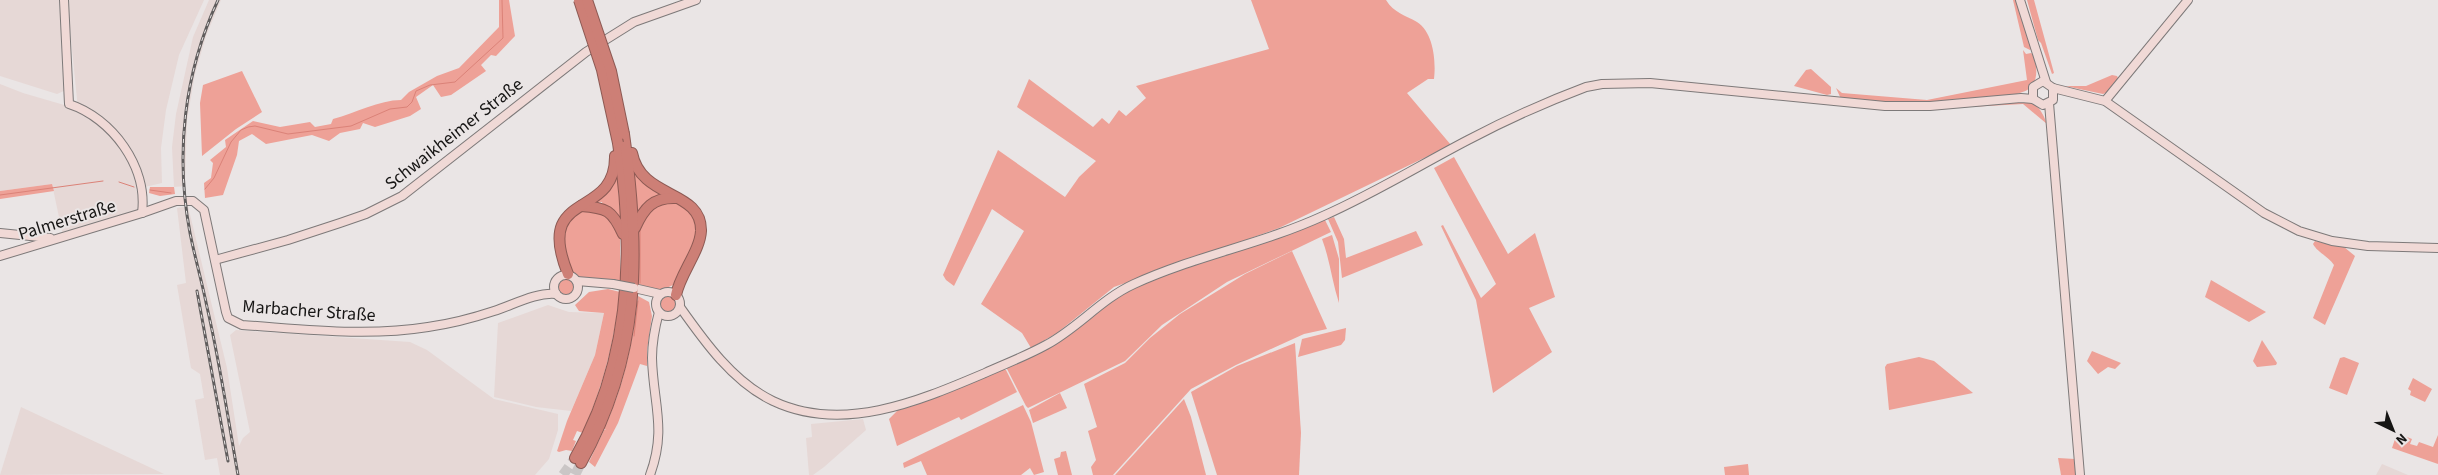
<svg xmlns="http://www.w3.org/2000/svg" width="2438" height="475" viewBox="0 0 2438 475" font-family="'Source Sans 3',sans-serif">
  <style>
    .built { fill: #e6d8d6 }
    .green { fill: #eea197 }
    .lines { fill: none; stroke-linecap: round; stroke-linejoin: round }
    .stream { stroke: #db8278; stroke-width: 1 }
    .highway-tunnel { stroke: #cac6c6; stroke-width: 10; stroke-dasharray: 10 5; stroke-linecap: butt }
    .secondary-casing { stroke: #7d7979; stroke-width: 10 }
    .highway-casing { stroke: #8d5a54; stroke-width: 12 }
    .secondary { stroke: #f0d9d6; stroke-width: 8 }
    .highway { stroke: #cd7f76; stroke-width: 10 }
    .rail-casing { stroke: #605d5d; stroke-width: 3 }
    .rail { stroke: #eae5e5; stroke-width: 1; stroke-dasharray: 4; stroke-linecap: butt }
    .secondary-bridge-casing { stroke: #7d7979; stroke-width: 10; stroke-linecap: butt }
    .highway-bridge-casing { stroke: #8d5a54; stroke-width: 12; stroke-linecap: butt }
    .secondary-bridge { stroke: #f0d9d6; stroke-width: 8 }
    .highway-bridge { stroke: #cd7f76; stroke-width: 10 }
    .labels { text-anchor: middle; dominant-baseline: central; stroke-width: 4; stroke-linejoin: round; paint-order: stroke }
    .street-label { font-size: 18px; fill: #161514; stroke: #eae5e5 }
  </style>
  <rect width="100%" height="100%" fill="#eae5e5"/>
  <g class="built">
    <path d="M0,0H59L66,90L57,94L0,76Z"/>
    <path d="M67,0H204L179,55L166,110L161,148L162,183L136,189L142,212L63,236L52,184L0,191V84L23,93L78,109Z"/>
    <path d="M209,0H221L206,36L195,74L187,120L185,186L174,187L172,147L176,114L193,37Z"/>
    <path d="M188,206L227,368L239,446L243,438L250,432L230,335L236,330L410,342L427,350L494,399L558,414V430L549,459L535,475H220L217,458L205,460L195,400L204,398L200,374L191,368L177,285L186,283L177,208Z"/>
    <path d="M548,305L569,312L604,313L595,355L571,411L536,407L494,397L498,323Z"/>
    <path d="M21,407L164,474L0,475Z"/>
    <path d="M863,419L866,430L824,467L813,475H809L806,438L812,437L811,424Z"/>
    <path d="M2382,464L2408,475H2376Z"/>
  </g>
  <g class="green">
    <path d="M499,0H509L515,36L496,56L491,55L481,65L486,71L451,95L441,97L433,85L416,97L421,109L410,116L375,127L363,123L360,129L340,133L329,141L312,135L266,144L252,134L239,141L237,155L223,195L205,198L204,183L211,178L213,163L210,160L226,147L225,140L253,121L280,127L310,122L315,127L331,124L333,119C356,113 379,100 401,100L409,92L437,76L459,68L499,27Z"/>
    <path d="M1251,0H1386C1394,13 1405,15 1417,22C1434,33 1436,62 1434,79H1428L1407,93L1451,145L1279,228L1114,287L1057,333L1031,348L1022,333L981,304L1024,231L992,209L954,286L946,280L943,275L998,150L1065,197L1079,177L1096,161L1017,107L1029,79L1093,127L1102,118L1109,124L1119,110L1126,116L1146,98L1136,86L1269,49Z"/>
    <path d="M2013,0H2018L2033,47L2030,50L2024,47Z"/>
    <path d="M2027,0H2034L2054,73L2052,74L2041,43L2038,40Z"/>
    <path d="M2023,50L2026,54L2031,53L2035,56C2036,68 2039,79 2030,88C2013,103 1905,105 1879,103C1866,103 1853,100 1841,99L1836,88L1842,93L1927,100L2027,80Z"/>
    <path d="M1811,69L1831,87V94L1827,95L1794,86L1806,70Z"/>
    <path d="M242,71L262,112L236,129L202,156L200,103L203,85Z"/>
    <path d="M2112,75L2117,76L2119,80L2108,92L2103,94L2065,86H2086Z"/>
    <path d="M2012,101C2034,102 2039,103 2047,124L2023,104L1951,108Z"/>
    <path d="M1454,157L1508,254L1535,233L1555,297L1529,308L1552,352L1493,393L1476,300L1441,226L1443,225L1481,298L1496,284L1434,168Z"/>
    <path d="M634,169L663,194L637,215Z"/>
    <path d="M617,171L621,223L603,206L602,202L594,203Z"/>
    <path d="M52,184L54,191L0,199V191Z"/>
    <path d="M150,187H174L175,194L160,196L149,193Z"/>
    <path d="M667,200L684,205L696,221V238L673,285L660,291L638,284L639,229L643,215Z"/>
    <path d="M579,210L604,211L620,235V281L578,278L570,272L562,243L566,223Z"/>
    <path d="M1334,217L1344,239L1346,258L1416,231L1423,245L1342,278L1338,242L1328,219Z"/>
    <path d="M1320,220H1325L1331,232L1227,282L1162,325L1125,361L1028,408L1026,406L1006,367L1127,290L1174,271L1284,236Z"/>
    <path d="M1332,235L1339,259V303C1332,282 1330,260 1322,239Z"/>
    <path d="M2315,241L2344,247L2355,256L2325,325L2313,318L2334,265C2328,256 2317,252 2313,244Z"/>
    <path d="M1292,251L1327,329L1304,334L1236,365L1191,389L1113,475H1093L1091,467L1096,460L1088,431L1097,427L1084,384L1125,363L1150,338L1180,314L1245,274Z"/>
    <circle cx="566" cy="287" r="10"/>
    <path d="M2211,280L2266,312L2249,322L2205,297Z"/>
    <path d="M608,289L620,292C613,347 604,382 583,433L577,431L573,440L576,441L572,451L566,450L559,452L557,451L567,421L595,355L604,313L579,311L575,305L589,292Z"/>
    <circle cx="667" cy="303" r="10"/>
    <path d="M638,296L649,302L652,316L647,350V366L640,364L618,423L595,467L589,462L604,430H606L604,429C624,386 633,342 638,296Z"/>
    <path d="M1346,328L1345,340L1341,345L1298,357L1302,339Z"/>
    <path d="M2262,340L2277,363L2276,365L2257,367L2253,361Z"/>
    <path d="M1295,343L1301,433L1299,475H1217L1191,392L1237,366Z"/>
    <path d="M2092,351L2121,363L2115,369L2108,367L2098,374L2087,361Z"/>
    <path d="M1919,357L1934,361L1973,393L1889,410L1885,367L1887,364Z"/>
    <path d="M2344,357L2359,363L2347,395L2329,388L2340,358Z"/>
    <path d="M1001,369L1006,370L1017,392L961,420L959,417L897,446L889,419L898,410L945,394Z"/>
    <path d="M2413,378L2432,389L2425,402L2410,395L2411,391L2408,389Z"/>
    <path d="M1060,393L1067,408L1033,423L1029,410Z"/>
    <path d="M1184,399L1191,417L1206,475H1115Z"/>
    <path d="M1023,405L1031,422L1044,472L1034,475L1030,468L1021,475H927L921,461L904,468L903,463Z"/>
    <path d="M2397,433L2412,439L2410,444L2417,446L2419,442L2433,447L2438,435V464L2392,448Z"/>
    <path d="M1066,451L1072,475H1058L1054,459L1060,457L1061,452Z"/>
    <path d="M2058,458L2075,459L2077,475H2061Z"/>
    <path d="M1748,464L1749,475H1725L1724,467Z"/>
  </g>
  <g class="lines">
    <g class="stream">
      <path d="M119,182L134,187"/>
      <path d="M205,189L214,178L231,142L241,130L248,127L255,126L288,134L351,126L390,109L407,107L412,102L416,91L430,85L455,82L503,38L502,0"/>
      <path d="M150,190L171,193"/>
      <path d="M0,195L103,181"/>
      <path d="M640,283V229"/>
      <path d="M634,336L638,301"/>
    </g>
    <g class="highway-tunnel">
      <path d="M563,475L575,458"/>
      <path d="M575,475L581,463"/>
    </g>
    <defs>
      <g id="secondary">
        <path d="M64,0L69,104C112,118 148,167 142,213"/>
        <path d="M2020,0L2046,82"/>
        <path d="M2033,99V87L2043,81L2053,88L2105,101L2264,213L2299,231L2332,241L2368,246L2438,248"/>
        <path d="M2105,101L2188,0"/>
        <path d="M2049,103L2080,475"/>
        <path d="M0,233L50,238"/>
        <path d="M0,256L142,213L176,201H193L204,210L226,312L228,318L242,325C303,329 366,337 428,327C449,324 473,318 494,311C513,305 536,292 556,294"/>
        <path d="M215,260L288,240L340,223L366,214L402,196L586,52L634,22L696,0"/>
        <circle cx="566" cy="287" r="12"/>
        <path d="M577,281L613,284"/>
        <path d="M634,288L660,294"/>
        <circle cx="668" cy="304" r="12"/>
        <path d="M680,307C704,341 733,382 773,401C843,434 919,401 985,373C1005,364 1026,356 1046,345C1078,328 1101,299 1134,284C1195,256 1262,244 1323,216C1373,194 1420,165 1468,140C1506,120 1546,102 1586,87L1602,84L1650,83L1885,106H1930L2021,98L2033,99L2043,105L2053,100V88"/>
        <path d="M650,475C667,429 653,403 652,358C652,342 655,327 659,312"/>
      </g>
      <g id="highway">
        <path d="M632,153C641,200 702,189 701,231C700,251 680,274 676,295"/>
        <path d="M581,206C607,208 612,210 623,234"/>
        <path d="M635,228C644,208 653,197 676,198"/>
        <path d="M568,274C533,188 616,221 615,156"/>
        <path d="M575,458C630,363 635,250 618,143"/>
        <path d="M581,463C641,356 641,253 624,134"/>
      </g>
    </defs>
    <use href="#secondary" class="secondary-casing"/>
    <use href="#highway" class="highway-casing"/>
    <use href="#secondary" class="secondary"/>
    <use href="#highway" class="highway"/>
    <defs>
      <g id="rail">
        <path d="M218,0C184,73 175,154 190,233C195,258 202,282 207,307C220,363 228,419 238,475"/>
        <path d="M197,291L228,461"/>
      </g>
    </defs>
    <use href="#rail" class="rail-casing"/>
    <use href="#rail" class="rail"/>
    <defs>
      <path id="secondary-bridge" d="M613,284L634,288"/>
      <g id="highway-bridge">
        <path d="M579,0L602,70L618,143"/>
        <path d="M587,0L611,71L624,134"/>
      </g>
    </defs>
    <use href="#secondary-bridge" class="secondary-bridge-casing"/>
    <use href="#highway-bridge" class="highway-bridge-casing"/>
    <use href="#secondary-bridge" class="secondary-bridge"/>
    <use href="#highway-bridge" class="highway-bridge"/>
  </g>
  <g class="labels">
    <g class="street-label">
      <text transform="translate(454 134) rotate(-38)">Schwaikheimer Straße</text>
      <text transform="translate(67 220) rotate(-17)">Palmerstraße</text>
      <text transform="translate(309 311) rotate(4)">Marbacher Straße</text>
    </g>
  </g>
  <g transform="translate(2393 430) rotate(137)" stroke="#eae5e5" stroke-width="4" paint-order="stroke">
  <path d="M0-4L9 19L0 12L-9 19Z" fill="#161514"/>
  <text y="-8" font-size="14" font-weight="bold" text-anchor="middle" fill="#161514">N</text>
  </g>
</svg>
